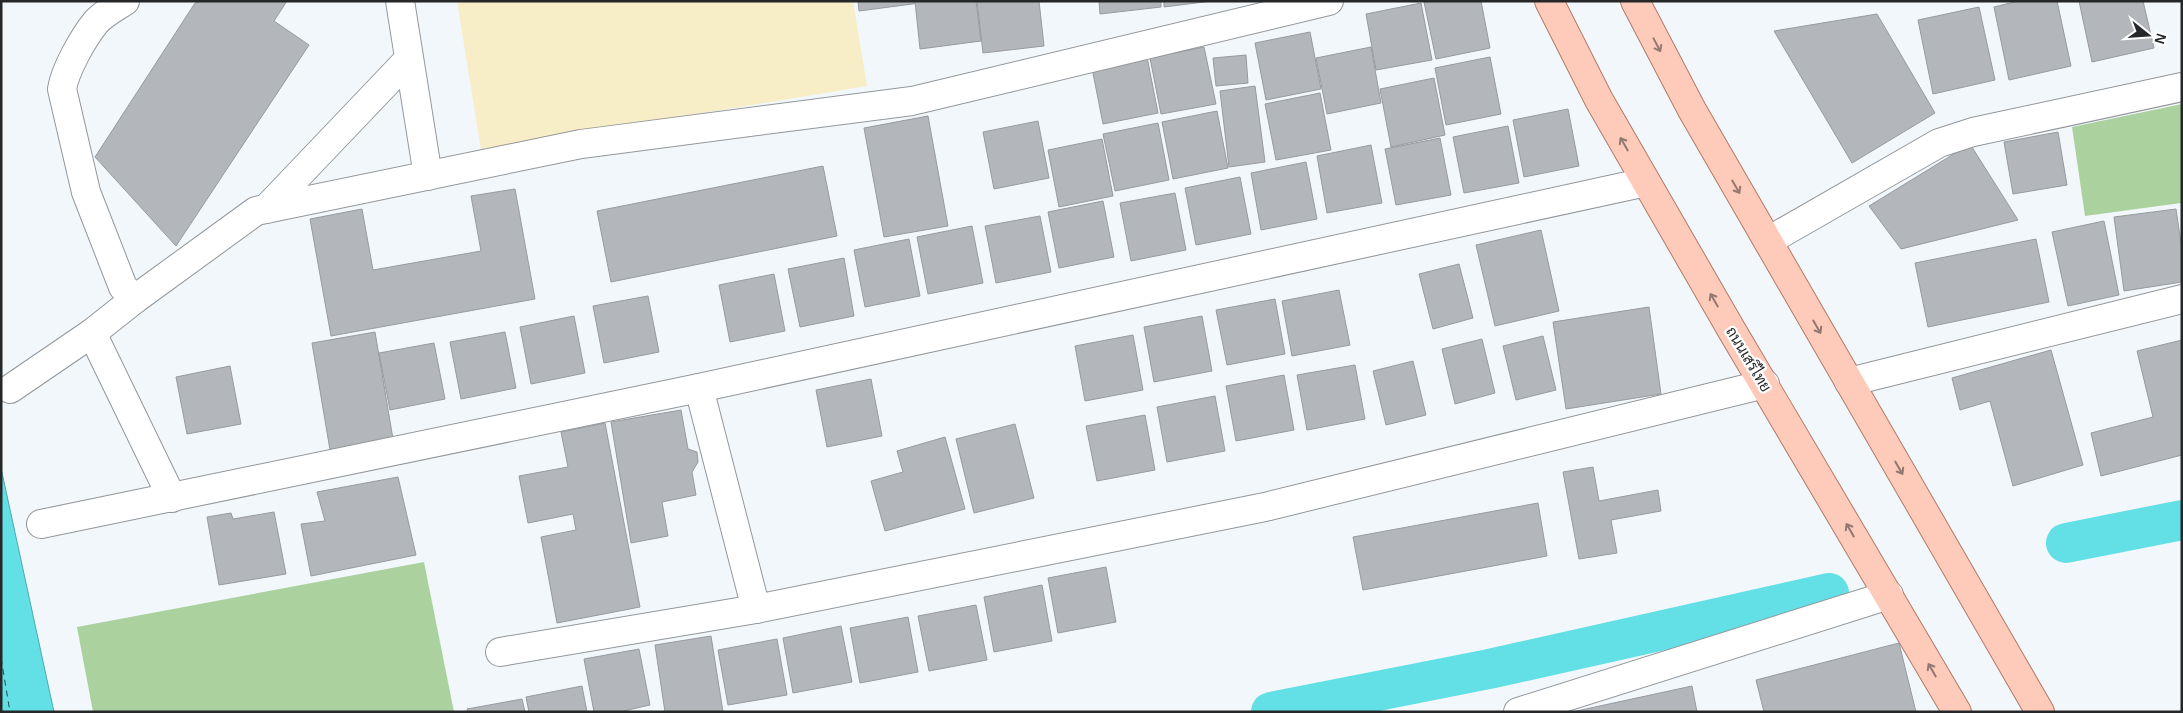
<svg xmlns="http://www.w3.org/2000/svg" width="2183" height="713" viewBox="0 0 2183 713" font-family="Helvetica,Sarabun,sans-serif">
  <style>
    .green { fill: #abd29e }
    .sand { fill: #f7edc7 }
    .water { fill: #62e0e5; stroke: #50a8ad }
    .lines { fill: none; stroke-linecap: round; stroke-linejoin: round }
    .canal { stroke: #62e0e5; stroke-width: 40 }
    .ferry { stroke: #174f51; stroke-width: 1; stroke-dasharray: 6 5; stroke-linecap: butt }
    .building { fill: #b3b7bc; stroke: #979b9f }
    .minor-casing { stroke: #93979b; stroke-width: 30 }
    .major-casing { stroke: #b17a69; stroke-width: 30 }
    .minor { stroke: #fff; stroke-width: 28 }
    .major { stroke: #fecab9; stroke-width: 28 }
    .oneway { stroke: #927871 }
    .labels { text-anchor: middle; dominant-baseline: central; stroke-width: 4.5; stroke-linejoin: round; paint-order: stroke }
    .street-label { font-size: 15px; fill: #252729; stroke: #fff }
  </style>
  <rect width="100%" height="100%" fill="#f2f7fb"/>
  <g class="green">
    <path d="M2182,104V205L2181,203L2085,216L2072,127Z"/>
    <path d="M424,562L454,712H93L77,627Z"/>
  </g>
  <path class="sand" d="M457,1H853L867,86L481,150Z"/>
  <path class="water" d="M1,468L54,712H1Z"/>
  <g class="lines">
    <g class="canal">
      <path d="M2066,543L2182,520"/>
      <path d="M1271,712L1489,669L1829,593"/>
    </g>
    <path class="ferry" d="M1,658L10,712"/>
  </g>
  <g class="building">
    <path d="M201,1H287L274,21L309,45L176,246L95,157L195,3Z"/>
    <path d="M858,1H919L920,3L859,11Z"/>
    <path d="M915,1H976L981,41L920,49Z"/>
    <path d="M977,1H1039L1044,46L983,53Z"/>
    <path d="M1099,1H1161V7L1100,14Z"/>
    <path d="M1164,1H1212L1164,7Z"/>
    <path d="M1429,1H1481L1490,48L1436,59L1424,2Z"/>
    <path d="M2018,1H2057L2071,66L2009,80L1994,7Z"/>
    <path d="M2079,1H2143L2154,48L2092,62Z"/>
    <path d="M1421,3L1432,60L1376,70L1366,14Z"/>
    <path d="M1979,7L1995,80L1933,94L1918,20Z"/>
    <path d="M1877,14L1935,113L1852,163L1774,31Z"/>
    <path d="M1310,32L1321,89L1266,100L1255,43Z"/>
    <path d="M1204,47L1216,104L1161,114L1150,58Z"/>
    <path d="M1371,47L1381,103L1327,114L1316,58Z"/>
    <path d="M1246,55L1248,83L1216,86L1213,58Z"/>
    <path d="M1147,57L1158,113L1103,124L1092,68Z"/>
    <path d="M1490,57L1501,114L1446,125L1435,68Z"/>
    <path d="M1434,78L1445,135L1391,147L1380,89Z"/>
    <path d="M1255,86L1265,162L1229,167L1220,91Z"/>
    <path d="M1320,93L1331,150L1276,160L1265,104Z"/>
    <path d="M1568,109L1579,166L1524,177L1513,120Z"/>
    <path d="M1217,111L1228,168L1173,179L1162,122Z"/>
    <path d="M928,116L948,226L884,237L864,128Z"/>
    <path d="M1038,121L1049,178L994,189L983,132Z"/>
    <path d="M1158,123L1169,180L1115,191L1103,134Z"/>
    <path d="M1508,126L1519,183L1464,193L1453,137Z"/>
    <path d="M2058,132L2067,185L2013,194L2004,142Z"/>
    <path d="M1440,138L1451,195L1396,205L1385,149Z"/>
    <path d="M1102,139L1113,196L1059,207L1048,150Z"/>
    <path d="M1970,144L2018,220L1901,249L1869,206Z"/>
    <path d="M1371,145L1382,203L1327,213L1317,156Z"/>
    <path d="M1306,162L1317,219L1261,230L1251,173Z"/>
    <path d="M823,166L837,236L611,282L597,211Z"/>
    <path d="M1240,177L1251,234L1196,245L1185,188Z"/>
    <path d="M515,189L535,299L331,336L310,219L362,209L373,270L481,251L471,196Z"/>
    <path d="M1175,193L1186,250L1131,261L1120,203Z"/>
    <path d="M1103,201L1114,257L1059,268L1048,212Z"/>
    <path d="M2176,209L2182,250V282L2124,291L2114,217Z"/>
    <path d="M1040,216L1051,272L996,283L985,226Z"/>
    <path d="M2104,221L2119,295L2068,306L2052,232Z"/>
    <path d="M972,226L983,283L928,294L917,237Z"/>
    <path d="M1541,230L1559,311L1495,326L1476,245Z"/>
    <path d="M909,239L920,296L865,307L854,250Z"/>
    <path d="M2036,239L2049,302L1928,327L1915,263Z"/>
    <path d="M844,258L854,316L800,327L788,269Z"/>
    <path d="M1459,264L1473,318L1433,329L1419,274Z"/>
    <path d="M774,274L785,331L730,342L719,285Z"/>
    <path d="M1339,290L1350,345L1292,356L1282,301Z"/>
    <path d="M648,296L659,352L604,363L593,306Z"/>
    <path d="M1275,299L1285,354L1227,365L1216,310Z"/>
    <path d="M1649,307L1661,394L1566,409L1553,322Z"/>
    <path d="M574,316L585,373L531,384L520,327Z"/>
    <path d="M1202,316L1212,371L1154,382L1144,327Z"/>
    <path d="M375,332L393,439L330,450L312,343Z"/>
    <path d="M505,332L516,388L461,399L450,342Z"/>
    <path d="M1133,335L1143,390L1085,401L1075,346Z"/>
    <path d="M1543,336L1556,390L1516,400L1503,346Z"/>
    <path d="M1482,339L1495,393L1455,404L1442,349Z"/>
    <path d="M2182,340V455L2101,476L2091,433L2153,417L2137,351Z"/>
    <path d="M434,343L445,399L390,410L379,353Z"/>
    <path d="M2051,350L2083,465L2013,486L1990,401L1960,410L1952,378Z"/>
    <path d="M1413,361L1426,415L1386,425L1373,371Z"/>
    <path d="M1355,365L1365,419L1307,430L1297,375Z"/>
    <path d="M230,366L241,424L187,434L176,377Z"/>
    <path d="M1284,375L1294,430L1236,441L1226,386Z"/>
    <path d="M871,379L882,436L827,447L816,390Z"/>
    <path d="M1215,396L1225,451L1167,462L1157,407Z"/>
    <path d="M681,410L688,449L697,452L698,462L692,472L696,495L662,502L668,536L631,543L611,422Z"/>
    <path d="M1145,415L1155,470L1097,481L1086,426Z"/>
    <path d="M605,423L640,607L557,623L541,537L576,530L573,514L528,523L519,476L568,467L561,432Z"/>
    <path d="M1015,424L1034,498L974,513L956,439Z"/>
    <path d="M945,437L965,509L885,531L871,481L903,472L897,451Z"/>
    <path d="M1593,467L1599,501L1658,490L1661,511L1611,520L1617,553L1579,559L1563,472Z"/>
    <path d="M398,477L416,555L311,576L301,524L325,521L317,492Z"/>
    <path d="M1538,503L1547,556L1363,590L1353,537Z"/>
    <path d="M274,512L286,574L219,585L207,517L231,513L233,519Z"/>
    <path d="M1106,567L1116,622L1058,633L1048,578Z"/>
    <path d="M1042,585L1052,641L994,652L984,597Z"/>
    <path d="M976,605L987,660L929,671L918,616Z"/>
    <path d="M908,617L918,672L860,683L850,628Z"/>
    <path d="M841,626L852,682L793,693L783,638Z"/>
    <path d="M711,636L723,712H665L655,645Z"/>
    <path d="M777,639L787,695L728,705L718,650Z"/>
    <path d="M1899,643L1916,712H1764L1756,680Z"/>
    <path d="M639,649L650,705L619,712H594L584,659Z"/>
    <path d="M582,686L587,712H529L526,697Z"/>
    <path d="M1692,686L1697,712H1572Z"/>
    <path d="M522,699L525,712H468L467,709Z"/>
  </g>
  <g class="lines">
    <defs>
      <g id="minor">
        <path d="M125,1C116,7 103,14 96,22C83,38 65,70 62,89L86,192L123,287L135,299"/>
        <path d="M400,1L428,176"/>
        <path d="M266,209L408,60"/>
        <path d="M1768,241L1939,143L1973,132L2182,87"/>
        <path d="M92,333L172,498"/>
        <path d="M1849,382L2182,299"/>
        <path d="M699,388L756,609"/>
        <path d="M10,389L92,333L135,299L256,211L581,144L912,101L1329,1"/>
        <path d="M41,524L699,388L1646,182"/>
        <path d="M500,652L756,609L1265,507L1765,384"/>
        <path d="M1518,712L1889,595"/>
      </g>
      <g id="major">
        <path d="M1549,1L1599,100L1731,329L1957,712"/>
        <path d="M1635,1L1692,110L2040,712"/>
      </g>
    </defs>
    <use href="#minor" class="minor-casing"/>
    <use href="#major" class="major-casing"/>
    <use href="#minor" class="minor"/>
    <use href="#major" class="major"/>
  </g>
  <defs><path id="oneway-shaft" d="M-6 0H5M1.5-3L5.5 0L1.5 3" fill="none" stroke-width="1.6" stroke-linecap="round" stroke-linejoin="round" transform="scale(1.25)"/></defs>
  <g class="oneway">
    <use href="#oneway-shaft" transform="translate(1657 45) rotate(62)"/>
    <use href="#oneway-shaft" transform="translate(1624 144) rotate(-120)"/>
    <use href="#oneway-shaft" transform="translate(1736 187) rotate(60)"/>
    <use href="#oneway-shaft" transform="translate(1714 300) rotate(-120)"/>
    <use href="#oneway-shaft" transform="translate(1817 327) rotate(60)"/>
    <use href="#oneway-shaft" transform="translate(1899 468) rotate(60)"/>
    <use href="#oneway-shaft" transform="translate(1850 530) rotate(-120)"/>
    <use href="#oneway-shaft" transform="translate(1932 670) rotate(-120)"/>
  </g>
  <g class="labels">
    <g class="street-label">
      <text transform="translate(1749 359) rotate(59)">ถนนเสรีไทย</text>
    </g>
  </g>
  <rect width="2183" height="713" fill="none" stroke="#252729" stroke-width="5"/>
  <g transform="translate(2148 35) rotate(107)" stroke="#ffffff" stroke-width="4" paint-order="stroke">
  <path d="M0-4L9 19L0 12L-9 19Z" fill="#252729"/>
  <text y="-8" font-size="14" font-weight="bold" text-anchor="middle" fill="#252729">N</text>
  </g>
</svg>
